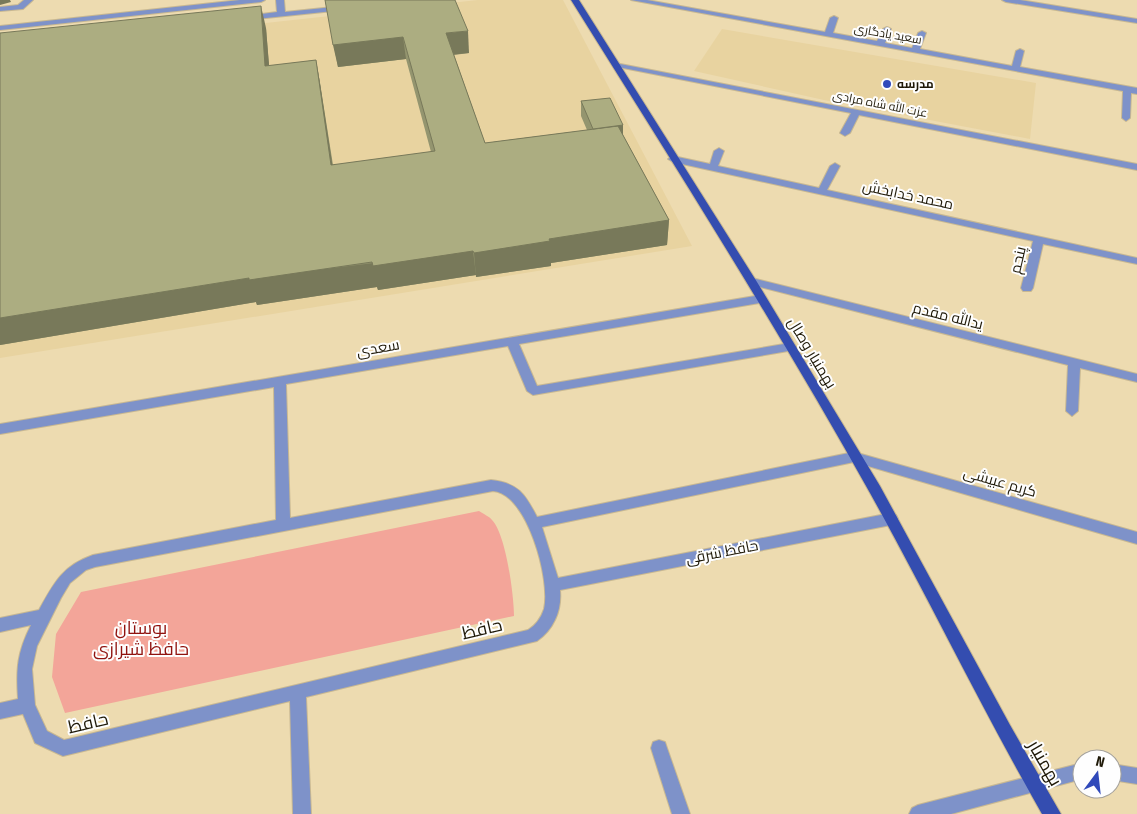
<svg xmlns="http://www.w3.org/2000/svg" width="1137" height="814" viewBox="0 0 1137 814" font-family="'Fira Sans Condensed',Cairo,sans-serif">
  <style>
    .built { fill: #e8d3a0 }
    .green { fill: #f3a599 }
    .lines { fill: none; stroke-linecap: round; stroke-linejoin: round }
    .minor-casing { stroke: #c8b892; stroke-width: 2 }
    .major-casing { stroke: #c8b892; stroke-width: 2 }
    .minor { fill: #7e92c9; fill-rule: evenodd }
    .major { fill: #344db0; fill-rule: evenodd }
    .wall { fill: #94956f }
    .shaded-wall { fill: #78795a }
    .building { fill: #acad81; stroke: #78795a }
    .poi-dot { fill: #3049ba; stroke: #fefefe; stroke-width: 2 }
    .labels { text-anchor: middle; dominant-baseline: central; stroke-width: 4; stroke-linejoin: round; paint-order: stroke }
    .far-street-label { font-size: 12px; fill: #1f1908; stroke: #fefefe }
    .far-poi-label { font-size: 12px; font-weight: bold; fill: #1f1908; stroke: #fefefe; text-anchor: start }
    .street-label { font-size: 15px; fill: #1f1908; stroke: #fefefe }
    .near-park-label { font-size: 18px; fill: #90130f; stroke: #fefefe }
    .near-street-label { font-size: 18px; fill: #1f1908; stroke: #fefefe }
  </style>
  <rect width="100%" height="100%" fill="#eddbb0"/>
  <g class="built">
    <path d="M478,0H563L692,246L0,358V52Z"/>
    <path d="M722,29L1036,83L1030,139L824,100L694,71Z"/>
  </g>
  <path class="green" d="M479,511C483,514 489,516 492,520C506,534 514,596 514,616L65,713L52,677L56,634L81,592Z"/>
  <g class="lines">
    <defs>
      <g id="minor">
        <path d="M24,0H33L23,9L0,11V7L18,5Z"/>
        <path d="M240,0H265L261,2L0,30V26Z"/>
        <path d="M276,0H284L285,12L343,6L347,8L343,10L246,20L242,18L246,16L277,12Z"/>
        <path d="M631,0H647L825,32L830,18L834,16L838,18L833,33L877,41L883,29L887,27L891,29L885,43L912,48L918,33L922,31L926,33L920,49L1012,66L1016,51L1020,49L1024,51L1020,67L1137,88V94L1131,93L1130,118L1126,121L1122,118L1123,91Z"/>
        <path d="M1002,0H1020L1137,19V23L1006,2Z"/>
        <path d="M615,63L1137,164V170L859,115L850,133L845,136L840,133L851,113L618,67H615Z"/>
        <path d="M719,148L724,151L718,166L819,188L830,166L835,163L840,166L827,190L1137,258V264L1043,244L1033,288L1031,291H1023L1021,288L1033,241L673,162L668,159L673,156L710,164L714,151Z"/>
        <path d="M752,278L1137,374V382L1080,368L1078,411L1072,416L1066,411L1068,365L748,284L747,282L748,280Z"/>
        <path d="M761,295L767,299L765,302L519,344L537,386L790,343L796,347L794,350L533,395L527,391L508,346L286,384L290,518L491,480C518,483 525,494 537,517L854,452L1137,532V544L854,462L542,527L558,578L891,513L896,515L898,519L896,523L891,525L560,590C562,610 554,629 537,641L306,697L311,814H293L290,701L63,756L35,743L23,714L0,719V703L18,699C16,669 17,653 31,625L0,632V618L39,610C54,583 62,566 93,555L276,520L274,387L0,434V424ZM493,491C527,493 551,580 544,609C541,618 536,625 528,630L64,740L47,731L35,705L32,669L37,646L61,598L70,583L86,570L95,567Z"/>
        <path d="M659,740L665,742L667,748L690,814H672L651,748L653,742Z"/>
        <path d="M1082,763V779L951,814H909L912,808L918,805Z"/>
        <path d="M1112,764L1137,768V784L1112,780Z"/>
      </g>
      <path id="major" d="M571,0H579L757,282L880,486L1010,725L1061,814H1042C982,709 929,599 870,493C776,325 673,163 571,0Z"/>
    </defs>
    <use href="#minor" class="minor-casing"/>
    <use href="#major" class="major-casing"/>
    <use href="#minor" class="minor"/>
    <use href="#major" class="major"/>
  </g>
  <path class="wall" d="M325,0L469,53L454,55L485,143L587,130L581,116V101L623,125V135L669,220L667,245L551,263V266L476,277V275L378,290L377,287L257,305L256,302L0,345V33L266,28L269,66L316,60L320,83L333,165L431,152L406,59L338,67Z"/>
  <g class="shaded-wall">
    <path d="M0,0H10L11,2L0,5Z"/>
    <path d="M261,6L266,28L271,89L265,66Z"/>
    <path d="M468,31L469,53L449,55L446,33Z"/>
    <path d="M403,37L406,59L338,67L333,45Z"/>
    <path d="M316,60L320,83L336,189L331,165Z"/>
    <path d="M623,125V140L593,129Z"/>
    <path d="M669,220L667,245L551,263V266L476,277L474,253L549,239Z"/>
    <path d="M473,251L476,275L378,290L377,287L257,305L256,302L0,345V318L249,278Z"/>
  </g>
  <g class="building">
    <path d="M325,0H455L468,31L446,33L485,143L618,126L669,220L549,239L550,241L474,253L473,251L373,266L372,262L249,280V278L0,318V33L261,6L265,66L316,60L331,165L435,151L403,37L333,45Z"/>
    <path d="M610,98L623,125L593,129L581,101Z"/>
  </g>
  <circle class="poi-dot" cx="887" cy="84" r="5"/>
  <g class="labels">
    <g class="far-street-label">
      <text transform="translate(888 34) rotate(10)">سعید یادگاری</text>
      <text transform="translate(880 104) rotate(11)">عزت الله شاه مرادی</text>
    </g>
    <g class="far-poi-label">
      <text x="897" y="84">مدرسه</text>
    </g>
    <g class="street-label">
      <text transform="translate(908 195) rotate(12)">محمد خدابخش</text>
      <text transform="translate(1018 260) rotate(-77)">پنجم</text>
      <text transform="translate(948 316) rotate(14)">یدالله مقدم</text>
      <text transform="translate(378 348) rotate(-10)">سعدی</text>
      <text transform="translate(812 353) rotate(59)">بهمنیار وصال</text>
      <text transform="translate(1000 482) rotate(16)">کریم عبیشی</text>
      <text transform="translate(722 552) rotate(-11)">حافظ شرقی</text>
    </g>
    <g class="near-park-label">
      <text x="141" y="628">بوستان<tspan x="141" dy="21">حافظ شیرازی</tspan></text>
    </g>
    <g class="near-street-label">
      <text transform="translate(482 629) rotate(-13)">حافظ</text>
      <text transform="translate(88 723) rotate(-13)">حافظ</text>
      <text transform="translate(1045 763) rotate(60)">بهمنیار</text>
    </g>
  </g>
  <g transform="translate(1097 774) rotate(15)"><circle r="24" fill="#fefefe" stroke="#a5a29c"/>
  <path d="M0-4L9 19L0 12L-9 19Z" fill="#3049ba"/>
  <text y="-8" font-size="14" font-weight="bold" text-anchor="middle" fill="#1f1908">N</text>
  </g>
</svg>
